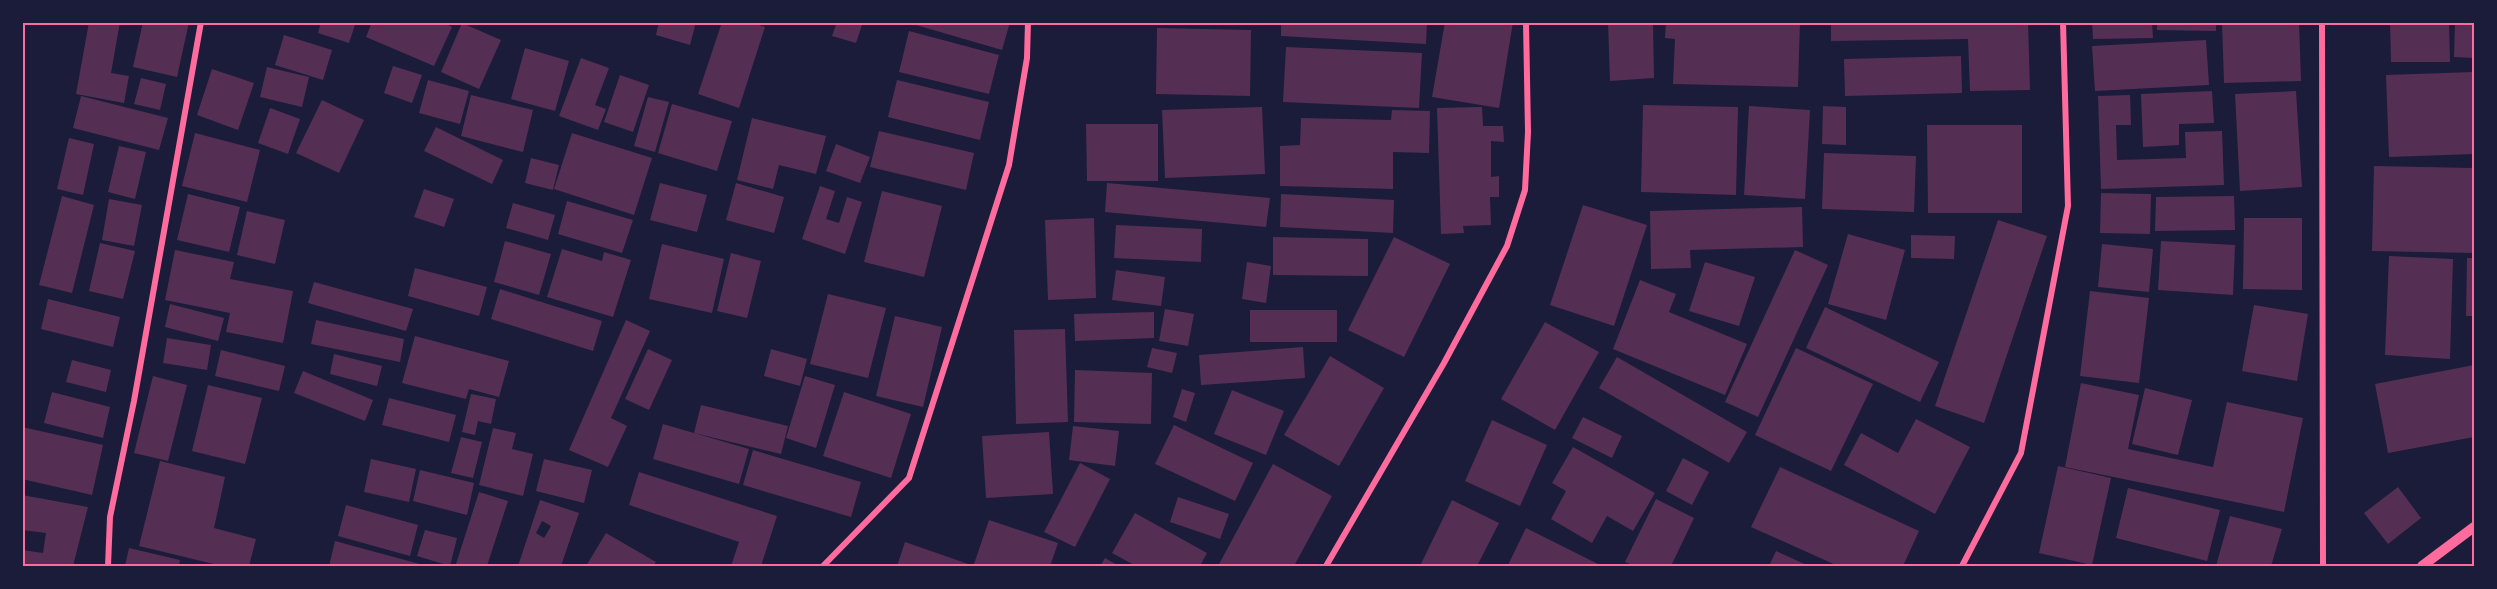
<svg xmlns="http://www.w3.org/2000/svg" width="2497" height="589" viewBox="0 0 2497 589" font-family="Montserrat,sans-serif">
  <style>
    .building { fill: #542f53; fill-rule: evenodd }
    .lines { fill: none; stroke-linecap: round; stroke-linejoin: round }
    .minor { stroke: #ff6b9d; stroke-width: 6 }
    .tertiary { stroke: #ff6b9d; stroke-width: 10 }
    .neatline { fill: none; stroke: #ff6b9d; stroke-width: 2 }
  </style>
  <rect width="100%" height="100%" fill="#1b1b3a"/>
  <g class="building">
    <path d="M89,22H120L111,73L129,76L124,103L76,94Z"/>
    <path d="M143,22H189L177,77L133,67Z"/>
    <path d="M321,22H356L349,43L318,33Z"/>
    <path d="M372,22H442L452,27L434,66L366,37Z"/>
    <path d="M659,22H696L690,45L656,35Z"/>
    <path d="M722,22H751L765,27L739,108L698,94Z"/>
    <path d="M837,22H863L856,43L832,36Z"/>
    <path d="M917,22H1010L1002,50L916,25Z"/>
    <path d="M1281,22H1427L1426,44L1281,36Z"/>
    <path d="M1445,22H1513L1499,108L1432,97Z"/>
    <path d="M1608,22H1653L1654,78L1610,81Z"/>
    <path d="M1666,22H1800L1798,87L1673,84L1675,39L1665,38Z"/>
    <path d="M1831,22H2028L2030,90L1970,91L1968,39L1831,41Z"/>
    <path d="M2092,22H2152L2153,38L2093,39Z"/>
    <path d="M2157,22H2216V31L2157,30Z"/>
    <path d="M2222,22H2299L2301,81L2224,83Z"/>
    <path d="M2390,22H2449L2450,62H2391Z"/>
    <path d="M2455,22H2474V58L2454,57Z"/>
    <path d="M462,23L501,40L479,89L441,72Z"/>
    <path d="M1157,28L1251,30L1250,96L1156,94Z"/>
    <path d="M909,31L999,55L989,94L899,72Z"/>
    <path d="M284,35L332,50L323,80L275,65Z"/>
    <path d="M2206,40L2209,85L2095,91L2092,46Z"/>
    <path d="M1286,47L1422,53L1419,108L1283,102Z"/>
    <path d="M525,48L569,61L555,111L511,99Z"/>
    <path d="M1961,56L1962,93L1845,96L1844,59Z"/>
    <path d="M581,58L609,68L595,105L606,109L598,130L559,116Z"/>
    <path d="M393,66L422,75L412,103L384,93Z"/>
    <path d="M267,67L309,77L302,107L260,97Z"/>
    <path d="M212,69L254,83L238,130L197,115Z"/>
    <path d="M2474,72V154L2389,157L2386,75Z"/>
    <path d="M620,75L649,85L633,132L604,122Z"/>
    <path d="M141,78L166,84L160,110L134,104Z"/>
    <path d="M428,80L469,91L460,124L419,113Z"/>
    <path d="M897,80L989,102L980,140L888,117Z"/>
    <path d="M2212,91L2214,123L2179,124V145L2143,147L2141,94Z"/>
    <path d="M2296,91L2302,187L2240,191L2235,94Z"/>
    <path d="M471,95L533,110L523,152L461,136Z"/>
    <path d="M2130,95L2131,125H2116L2117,160L2186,158L2185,132L2222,131L2224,185L2101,189L2098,96Z"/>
    <path d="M81,96L168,118L159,150L73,128Z"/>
    <path d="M648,97L669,102L655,152L634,146Z"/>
    <path d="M322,100L364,120L339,173L296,153Z"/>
    <path d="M672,104L732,121L717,171L658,153Z"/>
    <path d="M1643,105L1738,107L1736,195L1641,192Z"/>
    <path d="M1749,106L1810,110L1805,199L1744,195Z"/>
    <path d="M1823,106L1846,107V145L1822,144Z"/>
    <path d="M1262,107L1265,174L1165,178L1162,110Z"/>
    <path d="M1482,107L1483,126H1503L1504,142L1491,141V177L1499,176V197H1490L1491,225L1463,226L1464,233L1441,234L1437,108Z"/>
    <path d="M270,108L300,119L288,154L258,143Z"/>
    <path d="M1392,110L1430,111L1429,153L1393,152V189L1280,186V146L1300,145L1301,118L1391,120Z"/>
    <path d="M752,118L826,136L816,174L779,165L773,189L737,180Z"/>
    <path d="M1086,124H1158V181H1087Z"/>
    <path d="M1927,125H2022V213H1928Z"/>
    <path d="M436,127L503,160L492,184L424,151Z"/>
    <path d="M879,131L974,153L966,190L870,167Z"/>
    <path d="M195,133L260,150L247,202L182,186Z"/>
    <path d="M572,133L652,158L634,215L554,189Z"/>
    <path d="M69,138L94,144L83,195L57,189Z"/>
    <path d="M836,144L870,157L860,183L826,171Z"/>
    <path d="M119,146L146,152L135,199L108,192Z"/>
    <path d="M1824,153L1916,156L1914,212L1822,209Z"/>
    <path d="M531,158L559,165L553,190L525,183Z"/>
    <path d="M2374,166L2474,168V253L2372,251Z"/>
    <path d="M660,183L707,195L697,232L650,220Z"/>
    <path d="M736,183L784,197L774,233L726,220Z"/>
    <path d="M1107,183L1270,198L1266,227L1105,212Z"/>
    <path d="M820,186L835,191L826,219L839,223L847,197L862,202L845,254L802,239Z"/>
    <path d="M424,189L454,199L444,227L414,217Z"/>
    <path d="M882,191L942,206L924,277L864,262Z"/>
    <path d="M2101,193L2151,194L2150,234L2100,233Z"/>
    <path d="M188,194L240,207L229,252L177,240Z"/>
    <path d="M1281,194L1394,200L1393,233L1280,227Z"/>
    <path d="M62,196L94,205L72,293L39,285Z"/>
    <path d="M2234,196L2235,230L2155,231L2156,197Z"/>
    <path d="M109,199L142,205L134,246L102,240Z"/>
    <path d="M567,201L633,220L622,253L558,234Z"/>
    <path d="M513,203L555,215L548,240L506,228Z"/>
    <path d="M1583,205L1647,225L1614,326L1550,305Z"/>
    <path d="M1802,207L1803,247L1690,250L1691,268L1651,269L1650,211Z"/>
    <path d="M247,211L285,220L275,264L237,255Z"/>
    <path d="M1094,218L1096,298L1048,300L1045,220Z"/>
    <path d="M2244,218H2302V290L2243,289Z"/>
    <path d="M1998,220L2047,236L1984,423L1935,406Z"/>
    <path d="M1116,225L1202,229L1201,262L1114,258Z"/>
    <path d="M1848,234L1905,250L1886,320L1828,304Z"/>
    <path d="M1911,235L1955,236L1954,259L1911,258Z"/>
    <path d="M1273,237L1368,239V276L1273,275Z"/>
    <path d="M1394,237L1450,264L1404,357L1348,330Z"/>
    <path d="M505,241L551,254L539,295L494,282Z"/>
    <path d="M2161,241L2235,245L2233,295L2158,290Z"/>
    <path d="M100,243L135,251L123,299L89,291Z"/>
    <path d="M662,244L724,259L712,313L649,299Z"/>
    <path d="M2102,244L2153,249L2149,292L2098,287Z"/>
    <path d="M562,249L602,261L604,252L631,260L613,317L547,297Z"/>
    <path d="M175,250L234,262L230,279L293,291L283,343L226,332L230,313L165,300Z"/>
    <path d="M1795,250L1828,265L1758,417L1725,402Z"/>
    <path d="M731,253L761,261L747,318L717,311Z"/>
    <path d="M2389,256L2453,259L2450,359L2385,355Z"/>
    <path d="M2467,258H2474V316H2466Z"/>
    <path d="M1247,262L1271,266L1266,303L1242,299Z"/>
    <path d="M1705,262L1755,277L1739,326L1689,311Z"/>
    <path d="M415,268L487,287L479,316L408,296Z"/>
    <path d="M1116,270L1165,277L1161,306L1112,300Z"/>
    <path d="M1640,280L1676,294L1669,312L1747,344L1725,395L1613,349Z"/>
    <path d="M314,282L413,309L406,331L308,303Z"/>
    <path d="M500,289L602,321L593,351L491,319Z"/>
    <path d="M2090,291L2149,298L2139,383L2080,376Z"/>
    <path d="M828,294L886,308L868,378L810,364Z"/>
    <path d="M48,299L120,317L113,347L41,329Z"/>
    <path d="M170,304L224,318L218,341L165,327Z"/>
    <path d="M2254,305L2308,314L2297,381L2242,371Z"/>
    <path d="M1825,307L1939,362L1920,402L1806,348Z"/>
    <path d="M1165,309L1194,314L1188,346L1159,341Z"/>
    <rect x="1250" y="310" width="87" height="32"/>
    <path d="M1154,312V338L1075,341L1074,314Z"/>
    <path d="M895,316L942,327L923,407L876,396Z"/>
    <path d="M316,320L404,339L400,362L311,344Z"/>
    <path d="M626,320L650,331L611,418L627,426L608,467L569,450Z"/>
    <path d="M1545,322L1599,352L1555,430L1501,399Z"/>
    <path d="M1065,329L1068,422L1016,424L1014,330Z"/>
    <path d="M415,336L509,361L499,397L469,389L466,399L402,383Z"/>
    <path d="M167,338L211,345L207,370L163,363Z"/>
    <path d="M1303,347L1305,378L1201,385L1199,355Z"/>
    <path d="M1152,348L1177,353L1172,373L1147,367Z"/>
    <path d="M1796,348L1873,384L1831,471L1755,435Z"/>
    <path d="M648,349L672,360L649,410L625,399Z"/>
    <path d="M771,349L807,359L800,386L764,376Z"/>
    <path d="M221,350L285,366L279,391L215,376Z"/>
    <path d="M334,354L382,366L377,386L330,374Z"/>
    <path d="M1330,356L1384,388L1339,466L1284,435Z"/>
    <path d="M1617,357L1747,432L1729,463L1599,388Z"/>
    <path d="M72,360L111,370L106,392L66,382Z"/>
    <path d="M2474,365V437L2388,453L2375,384Z"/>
    <path d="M1075,370L1152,373L1151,424L1074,422Z"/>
    <path d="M303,371L373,400L365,421L294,393Z"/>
    <path d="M153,376L187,385L168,461L134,453Z"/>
    <path d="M805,376L835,385L816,448L786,438Z"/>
    <path d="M2081,383L2139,395L2128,449L2213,467L2227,402L2303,418L2284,512L2065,467Z"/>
    <path d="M208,385L262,398L245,464L192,451Z"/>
    <path d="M2145,388L2192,400L2178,455L2132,444Z"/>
    <path d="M1182,389L1195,393L1186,422L1173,417Z"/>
    <path d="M1232,390L1284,411L1266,455L1214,434Z"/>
    <path d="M52,392L110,407L103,438L44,423Z"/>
    <path d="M844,392L911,414L891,478L823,456Z"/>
    <path d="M471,394L496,399L491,424L478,421L475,435L462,432Z"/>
    <path d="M389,398L456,415L449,442L382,425Z"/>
    <path d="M701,405L788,426L781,454L694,433Z"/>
    <path d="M1583,417L1622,436L1612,458L1572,438Z"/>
    <path d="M1916,419L1970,447L1935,514L1844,465L1861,433L1898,453Z"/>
    <path d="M1492,420L1547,445L1520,506L1465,481Z"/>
    <path d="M663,424L749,449L739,484L653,459Z"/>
    <path d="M1174,425L1253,463L1235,501L1155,464Z"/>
    <path d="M1073,426L1119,431L1115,466L1069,460Z"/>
    <path d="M22,427L103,445L92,495L22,479Z"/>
    <path d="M493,428L516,433L512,449L533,454L523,496L479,485Z"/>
    <path d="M1049,432L1053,494L986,498L982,436Z"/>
    <path d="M461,437L482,442L473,478L451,473Z"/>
    <path d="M1573,447L1655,493L1633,531L1607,516L1592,543L1551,519L1566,491L1552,483Z"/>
    <path d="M753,450L861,482L851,517L743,485Z"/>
    <path d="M1683,458L1709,472L1692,505L1666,491Z"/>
    <path d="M371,459L416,469L409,502L364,492Z"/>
    <path d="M544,459L592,470L584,503L536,491Z"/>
    <path d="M160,461L225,477L214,528L256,539L249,566H222L139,546Z"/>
    <path d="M1080,463L1110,479L1075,547L1044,532Z"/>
    <path d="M1273,464L1332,496L1294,566H1218Z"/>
    <path d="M2058,466L2111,478L2092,565L2039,553Z"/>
    <path d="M1780,467L1919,531L1903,566H1838L1751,527Z"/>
    <path d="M420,470L474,483L467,515L413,501Z"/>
    <path d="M639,472L777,516L761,566H731L739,542L629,505Z"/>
    <path d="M2398,487L2421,518L2388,544L2364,513Z"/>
    <path d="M2128,488L2220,510L2207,561L2116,538Z"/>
    <path d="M479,492L508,501L487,566H465L456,564Z"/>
    <path d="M22,495L88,507L73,566H22V550L43,553L46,533L22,530Z"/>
    <path d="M1178,497L1229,514L1220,539L1170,522Z"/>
    <path d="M1656,499L1694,518L1671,566H1635L1625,562Z"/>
    <path d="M540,500L579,513L561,566H518ZM542,521L551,526L544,538L536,533Z"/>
    <path d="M1452,500L1499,523L1477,566H1420Z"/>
    <path d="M346,505L418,525L410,556L338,536Z"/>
    <path d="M1135,513L1207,553L1200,566H1136L1112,553Z"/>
    <path d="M2230,516L2282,529L2271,566H2216Z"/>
    <path d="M989,520L1058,543L1050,566H983L974,564Z"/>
    <path d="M1526,528L1602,566L1508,565Z"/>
    <path d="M425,530L457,538L450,566L417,556Z"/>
    <path d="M606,533L656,562L653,566H586Z"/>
    <path d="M335,541L427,566H329Z"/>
    <path d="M905,542L974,566H897Z"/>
    <path d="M129,548L180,560L179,566H125Z"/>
    <path d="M1776,551L1809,566H1769Z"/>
    <path d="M1105,558L1119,566H1100Z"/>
  </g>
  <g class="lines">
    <g class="minor">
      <path d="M2322,22L2323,566"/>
      <path d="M108,566L110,517L134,401L201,22"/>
      <path d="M823,566L909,478L1009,165L1027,58L1028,22"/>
      <path d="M1326,566L1444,363L1507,246L1525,190L1528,132L1526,22"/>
      <path d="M1962,566L2021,453L2068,206L2063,22"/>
    </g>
    <path class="tertiary" d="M2422,566L2474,527"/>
  </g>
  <rect width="2497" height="589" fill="none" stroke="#1b1b3a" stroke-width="48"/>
  <rect x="24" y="24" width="2449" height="541" class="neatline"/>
</svg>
